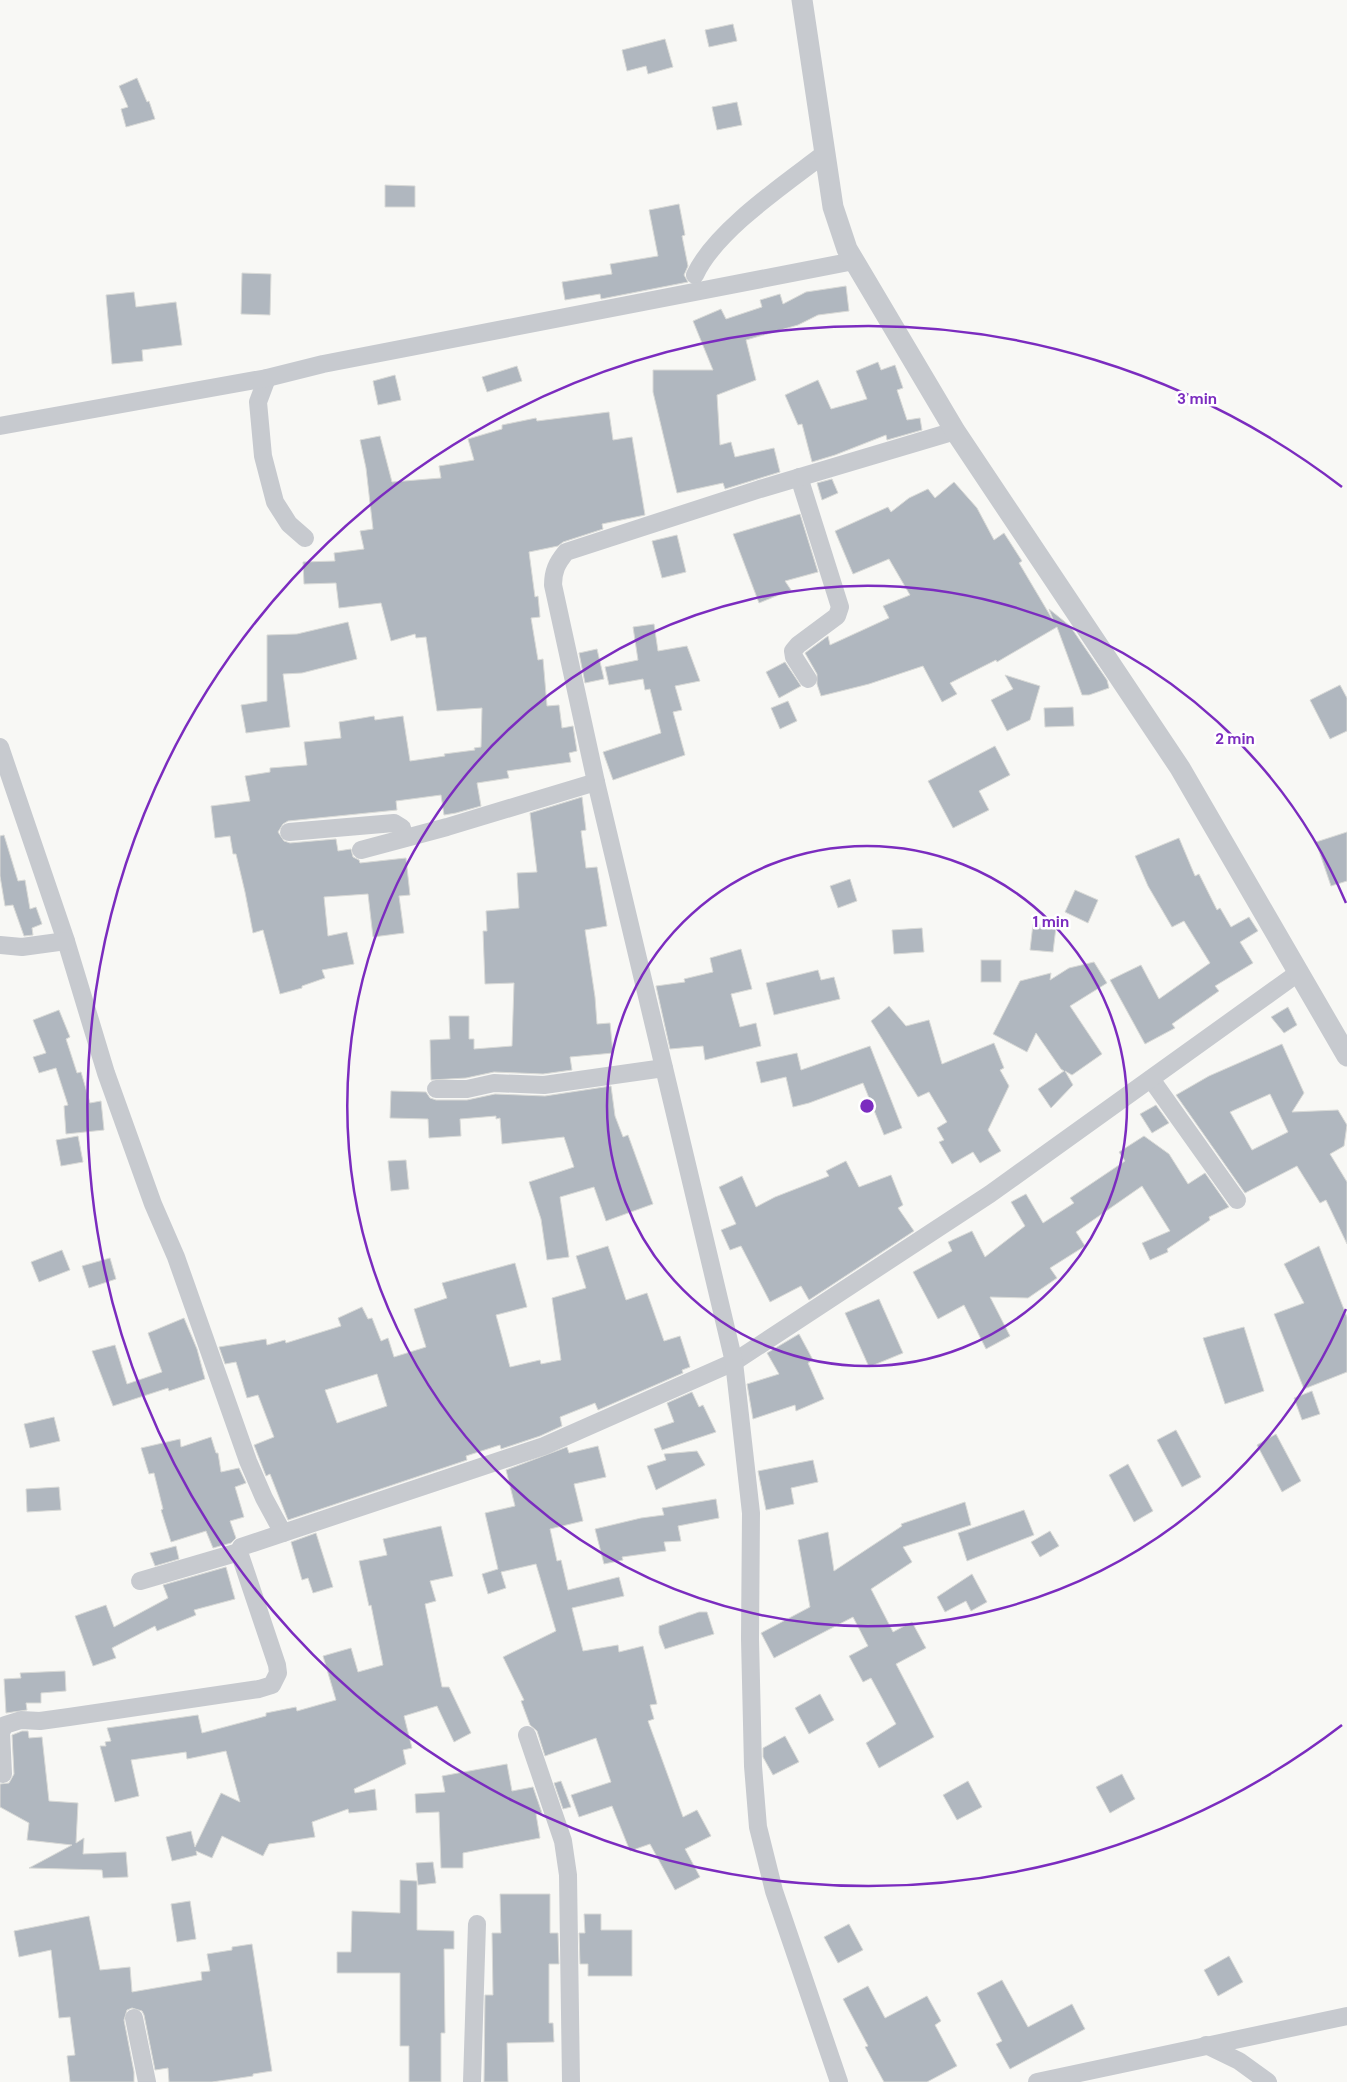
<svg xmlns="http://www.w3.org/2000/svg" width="1347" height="2082" viewBox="0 0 1347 2082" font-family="'DM Sans',sans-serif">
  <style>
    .building { fill: #b0b7bf; stroke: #d9dad7; fill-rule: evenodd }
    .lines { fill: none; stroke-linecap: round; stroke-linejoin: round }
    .minor { stroke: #c7cacf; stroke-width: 18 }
    .tertiary { stroke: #c7cacf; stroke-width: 21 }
    .ring { fill: none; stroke: #7b2cbf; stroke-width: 2.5 }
    .centre { fill: #7b2cbf; stroke: #fff; stroke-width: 2.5 }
    .ring-label { font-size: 15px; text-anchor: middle; font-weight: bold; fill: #7b2cbf; stroke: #fff; stroke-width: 5; stroke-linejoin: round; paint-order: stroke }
  </style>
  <rect width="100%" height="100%" fill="#f8f8f5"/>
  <g class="building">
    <path d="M733,24L737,41L709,47L705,30Z"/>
    <path d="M665,39L673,67L648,74L646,66L627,71L622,50Z"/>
    <path d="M137,78L147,102L149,101L155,119L126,127L121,109L128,107L119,86Z"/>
    <path d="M737,102L742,125L717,130L712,107Z"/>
    <path d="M385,185L415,186V207H385Z"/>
    <path d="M679,204L685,235L682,236L688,266L684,275L688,282L601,299L600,294L565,300L562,282L612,274L610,264L658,256L649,210Z"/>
    <path d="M242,273L271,274L270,315L241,314Z"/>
    <path d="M846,286L849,311L818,315L798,325L746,340L756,380L717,395L720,445L731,442L735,457L774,448L780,472L725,489L723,483L677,493L653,392V370H713L693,321L721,309L726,319L762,307L760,300L780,294L783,304L806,292Z"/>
    <path d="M134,292L136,307L176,302L182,345L142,350L143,361L112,364L106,295Z"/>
    <path d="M878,362L881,370L895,365L903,388L897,390L907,420L920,418L922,430L887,440L886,435L835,455L812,462L802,424L798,425L785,395L818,380L831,409L867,399L856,371Z"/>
    <path d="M517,366L522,381L487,392L482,377Z"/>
    <path d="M395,375L401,400L378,405L373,381Z"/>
    <path d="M609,412L613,440L632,437L645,515L602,524L603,529L563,542L558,546L529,552L535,597L538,596L540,617L531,618L538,660L543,659L547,706L559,705L562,728L573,726L577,751L569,753L571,762L507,771L509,778L477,783L481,806L456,813L444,815L441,795L396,801L397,810L288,821L283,824L278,832L284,841L290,843L336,839L338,851L351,849L353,857L359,860L360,863L406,858L410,895L399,896L404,933L373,937L368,894L324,897L328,936L347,932L354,964L322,970L325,978L302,986V988L280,994L263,930L253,933L245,892L236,854H233L230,836L215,838L211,806L250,801L245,776L270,772V768L307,765L304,742L341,738L339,722L374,716L375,720L403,716L410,761L445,756L444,754L475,750L474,748L481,747L482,708L437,711L426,637L416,638L415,634L391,641L381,603L339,608L336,583L304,584L303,562L335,561L334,553L364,549L360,531L373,529L366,468L360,440L380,436L392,482L441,478L439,466L474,460L468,439L502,429V425L536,418L537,421Z"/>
    <path d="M832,479L838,493L822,500L817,483Z"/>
    <path d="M954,482L977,508L994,540L1004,533L1022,561L1019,563L1054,622L1049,609L1070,626L1107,680L1109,688L1089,695H1082L1057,627L997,662L996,660L950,683L957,694L942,702L923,666L869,684L821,696L817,684V674L805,653L828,636L830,645L889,618L883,606L910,595L889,559L853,574L835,531L888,507L891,512L909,498L928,489L935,498Z"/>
    <path d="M800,514L818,572L785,581L791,590L759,603L733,534Z"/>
    <path d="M677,535L686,572L662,578L652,541Z"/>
    <path d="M348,622L357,659L302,673L283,674L290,727L246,733L241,705L267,701V635L297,634Z"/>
    <path d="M654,624L658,651L687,646L700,681L675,686L682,710L673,712L685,755L613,780L603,752L661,733L650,689L645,690L643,679L609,685L605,667L638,660L633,627Z"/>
    <path d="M597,649L604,679L585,683L579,653Z"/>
    <path d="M785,662L801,686L779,698L766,672Z"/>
    <path d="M1005,675L1040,686L1030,720L1007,731L991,700L1013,689Z"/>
    <path d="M1340,685L1347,698V731L1330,739L1310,700Z"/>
    <path d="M788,701L797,721L780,729L771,708Z"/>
    <path d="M1073,707L1074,726L1045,727L1044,708Z"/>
    <path d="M995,746L1010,775L979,791L989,810L953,828L928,781Z"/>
    <path d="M582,797L586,830L581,831L586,868L597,867L607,926L585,930L595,997L597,1024L610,1023L613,1053L570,1057L572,1070L543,1074L494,1072L466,1078L431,1080L430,1040L450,1039L449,1016H469V1039H474V1049L512,1046L514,983L485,984L483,931H487L486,911L519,908L517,873L537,872L530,813Z"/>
    <path d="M1347,832V881L1331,886L1316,842Z"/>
    <path d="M4,835L18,881L25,880L30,909L36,907L42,924L32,928L33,935L24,936L13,905L5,906L0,876V836Z"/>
    <path d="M1179,838L1195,876L1199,874L1217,910L1220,908L1231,927L1249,917L1258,931L1240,942L1253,963L1215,986L1219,991L1172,1024L1175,1028L1145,1044L1110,980L1141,965L1159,999L1210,963L1184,921L1172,927L1148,886L1135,856Z"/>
    <path d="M850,879L857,901L838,908L830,886Z"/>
    <path d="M1075,890L1098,900L1088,923L1065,912Z"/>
    <path d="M1033,924L1056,927L1053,952L1030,950Z"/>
    <path d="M922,928L924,952L894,954L892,930Z"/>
    <path d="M741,949L752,989L731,994L740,1027L756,1023L761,1046L705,1060L703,1046L670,1049L656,986L685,982L684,979L713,972L710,958Z"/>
    <rect x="981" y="960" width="20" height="22"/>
    <path d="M1094,962L1107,983L1070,1006L1102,1054L1072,1075L1065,1071L1073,1085L1051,1108L1038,1089L1064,1071L1061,1069L1036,1033L1027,1052L993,1034L1020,981L1051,973L1050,980L1069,968Z"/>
    <path d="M818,970L821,980L834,977L840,999L774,1015L766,983Z"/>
    <path d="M889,1006L906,1026L929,1020L942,1064L994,1043L1004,1068L1000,1070L1009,1086L988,1130L1001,1151L980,1163L973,1152L952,1164L939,1142L944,1140L937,1128L947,1122L929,1092L918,1097L871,1021Z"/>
    <path d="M1288,1007L1297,1025L1284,1033L1271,1017Z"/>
    <path d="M59,1010L70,1037L66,1039L77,1073L81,1072L90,1103L101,1101L104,1130L66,1134L64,1106L68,1105L56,1068L39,1073L33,1057L46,1053L33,1020Z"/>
    <path d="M1282,1044L1304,1093L1292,1112L1338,1110L1347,1125L1344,1146L1330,1154L1347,1182V1244L1326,1200L1320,1203L1297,1166L1245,1193L1176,1095L1209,1076ZM1270,1094L1288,1132L1252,1150L1230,1112Z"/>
    <path d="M870,1046L902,1128L884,1135L863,1083L809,1103L793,1107L786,1077L761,1083L756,1062L797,1053L801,1070Z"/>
    <path d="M611,1086L615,1116L623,1137L628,1135L653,1204L606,1221L594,1187L560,1197L569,1257L547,1260L541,1219L529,1182L574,1167L564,1137L502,1144L500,1118L496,1119V1116L460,1119L461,1136L429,1138L428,1119L390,1118L391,1091L426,1092L430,1098L436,1100H467L495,1094L545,1096Z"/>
    <path d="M1156,1105L1169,1123L1152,1133L1140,1114Z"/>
    <path d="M78,1136L83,1162L61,1166L56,1140Z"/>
    <path d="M1144,1136L1169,1154L1188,1184L1205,1173L1229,1207L1209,1217L1210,1220L1167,1249L1168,1252L1150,1260L1142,1243L1170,1231L1142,1186L1076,1232L1085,1246L1050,1268L1057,1278L1028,1298L990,1297L1010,1336L986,1349L964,1305L938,1319L913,1272L952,1251L948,1242L972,1231L985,1257L1025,1226L1011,1202L1026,1194L1043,1223L1074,1203L1070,1198L1125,1161L1119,1152Z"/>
    <path d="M406,1160L409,1189L391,1191L388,1161Z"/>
    <path d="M846,1161L859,1187L891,1175L903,1205L898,1208L914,1231L809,1300L801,1286L770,1302L741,1246L730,1250L721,1230L736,1224L719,1187L742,1176L756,1207L775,1197L829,1176L826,1171Z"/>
    <path d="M608,1246L626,1300L647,1293L664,1341L680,1336L690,1367L682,1370L683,1373L598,1410L595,1403L560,1417L562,1426L540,1436L501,1449L500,1445L466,1456L467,1460L288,1520L270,1474L266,1476L254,1445L274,1437L258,1395L247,1398L236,1362L225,1364L219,1347L266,1339L267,1345L285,1340L286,1343L341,1326L338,1318L362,1307L368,1319L372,1318L381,1341L388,1338L394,1357L426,1347L414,1309L447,1298L442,1283L515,1263L527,1307L496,1315L510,1367L540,1360L541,1364L561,1360L552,1298L586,1288L576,1256ZM377,1374L387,1406L337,1423L325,1390Z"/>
    <path d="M1319,1246L1347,1317V1372L1304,1389L1274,1314L1304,1303L1284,1264Z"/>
    <path d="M62,1250L70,1270L39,1282L31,1262Z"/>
    <path d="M110,1258L116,1279L89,1288L82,1266Z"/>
    <path d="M879,1299L903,1353L869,1367L845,1313Z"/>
    <path d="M184,1318L197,1349L205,1379L169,1391L168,1388L113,1406L92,1351L115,1345L127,1384L162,1372L148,1333Z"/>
    <path d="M1244,1327L1264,1391L1225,1404L1203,1338Z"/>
    <path d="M799,1334L813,1360L808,1363L824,1399L796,1411L795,1405L753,1419L747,1384L779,1374L767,1353Z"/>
    <path d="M1312,1391L1320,1414L1302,1420L1294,1398Z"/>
    <path d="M692,1392L699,1407L703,1405L716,1432L662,1450L654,1429L674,1422L667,1403Z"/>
    <path d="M54,1417L60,1441L30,1448L24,1424Z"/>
    <path d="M1176,1430L1201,1477L1182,1487L1157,1440Z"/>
    <path d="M1276,1434L1301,1481L1282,1492L1257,1445Z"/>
    <path d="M211,1437L216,1453H218L221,1472L239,1468L246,1483L235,1487L244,1517L230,1521L236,1538L231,1543L213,1548L206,1531L171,1542L161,1510L163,1509L154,1473L149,1474L141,1448L180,1439L181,1447Z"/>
    <path d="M598,1446L606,1477L574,1484L583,1521L550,1529L557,1561L561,1560L568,1590L619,1577L624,1596L572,1608L583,1651L618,1645L619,1652L643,1646L657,1704L650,1705L654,1719L648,1721L683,1817L697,1810L711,1836L685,1849L700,1877L675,1890L650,1844L630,1851L612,1806L579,1817L571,1795L611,1782L596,1738L545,1756L537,1731L530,1725L521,1701L524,1700L503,1657L556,1631L536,1564L501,1572L506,1588L488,1594L482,1574L498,1569L485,1513L515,1506L506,1470L567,1447L569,1453Z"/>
    <path d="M697,1451L705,1465L656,1490L647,1466L666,1460L664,1454Z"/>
    <path d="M813,1460L818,1482L791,1488L794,1504L766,1510L758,1471Z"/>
    <path d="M1128,1464L1153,1511L1134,1522L1109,1475Z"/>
    <path d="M59,1487L61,1510L27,1512L26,1489Z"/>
    <path d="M716,1499L719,1518L678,1526L681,1541L664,1542L666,1551L622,1557L623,1560L604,1564L595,1529L641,1518L664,1515L662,1508Z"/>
    <path d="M965,1502L971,1525L903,1547L912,1562L871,1589L893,1632L912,1622L926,1648L896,1664L934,1737L879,1768L866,1743L896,1724L871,1678L863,1682L849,1656L868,1646L853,1617L774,1658L761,1633L810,1607L798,1540L828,1532L834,1571L902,1526L901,1524Z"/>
    <path d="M1024,1510L1034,1535L967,1561L958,1533Z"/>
    <path d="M441,1526L453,1576L430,1581L436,1601L425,1604L442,1687H449L471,1733L454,1742L437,1706L404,1716L412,1748L403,1750L406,1764L354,1789L355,1793L375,1789L377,1810L349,1813L348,1809L312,1822L315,1837L269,1844L263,1856L222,1836L212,1858L196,1851L197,1855L172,1861L166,1837L191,1831L195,1847L221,1793L240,1802L226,1751L187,1759L186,1752L131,1760L139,1796L115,1802L100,1746H106L105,1742L111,1741L107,1728L198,1715L202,1733L266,1716V1713L296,1707L297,1711L336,1700L323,1656L351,1648L358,1672L383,1665L371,1605L369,1606L359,1561L387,1555L383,1539Z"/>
    <path d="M1050,1531L1059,1546L1040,1557L1031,1542Z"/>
    <path d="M316,1533L333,1587L313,1593L308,1578L302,1580L291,1542Z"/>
    <path d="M176,1546L179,1559L155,1566L150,1553Z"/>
    <path d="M226,1567L235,1599L194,1610L196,1615L157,1631L155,1626L112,1648L116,1658L93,1666L75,1616L106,1605L114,1627L168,1598L163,1585Z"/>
    <path d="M972,1574L987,1602L971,1611L966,1601L945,1612L937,1597Z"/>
    <path d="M699,1612H707L714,1634L665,1649L659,1633V1626Z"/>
    <path d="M65,1671L66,1691L41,1693V1703H26L27,1710L6,1713L4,1679L21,1678L20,1673Z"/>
    <path d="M820,1694L834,1720L809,1734L795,1708Z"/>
    <path d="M22,1731H28L29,1738L42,1737L49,1801L78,1803L76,1843L84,1838L83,1854L126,1852L128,1877L103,1878L102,1870L29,1868L72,1845L27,1840L29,1823L0,1807V1784L9,1783L14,1774L12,1735Z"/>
    <path d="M785,1736L799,1762L773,1775L763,1757V1748Z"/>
    <path d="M507,1764L512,1791L533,1787L542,1813L536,1814L540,1838L463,1853V1868H441L439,1812L416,1813L415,1794L445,1792L442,1776Z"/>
    <path d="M1122,1774L1135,1799L1110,1813L1096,1787Z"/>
    <path d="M561,1781L571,1807L563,1809L554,1783Z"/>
    <path d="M968,1781L982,1807L957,1820L943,1795Z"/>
    <path d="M433,1862L436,1883L418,1885L416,1863Z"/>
    <path d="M400,1880L417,1881V1930L454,1931V1949H444L445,2033H441V2082H409V2046H400V1973H337V1952H351L352,1911L400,1913Z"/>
    <path d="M500,1894H550V1933H558L559,1964H549V2023H553L554,2042L507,2043L508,2082H484L485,1995H493L492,1933H501Z"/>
    <path d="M190,1901L196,1939L177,1942L171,1904Z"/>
    <path d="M584,1914H601V1930H632V1976H588V1964H580L579,1933H585Z"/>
    <path d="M89,1916L100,1970L130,1967L132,1992L202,1980L201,1972L210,1971L207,1954L232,1950V1947L252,1944L272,2071L253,2074V2076L212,2082H169L168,2068L155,2070L144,2015L142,2011L132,2008L127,2010L124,2020L134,2072V2082H70L67,2056L75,2055L70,2017L59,2018L51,1950L19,1957L14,1931Z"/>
    <path d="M849,1924L863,1950L838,1963L824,1937Z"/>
    <path d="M1229,1956L1243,1982L1218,1996L1204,1970Z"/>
    <path d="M1002,1980L1028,2027L1072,2004L1085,2029L1010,2069L996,2044L1002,2041L977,1993Z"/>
    <path d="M868,1986L885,2018L927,1996L941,2021L935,2025L957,2066L927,2082H884L865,2047L868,2046L843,1999Z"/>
  </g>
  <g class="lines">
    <g class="minor">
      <path d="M695,275C715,231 785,184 824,154"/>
      <path d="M267,378L258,402L263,456L275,502L289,524L305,538"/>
      <path d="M0,426L267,378L323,364L854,261"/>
      <path d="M799,477L840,607L837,616L798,645L793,651L794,657L808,679"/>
      <path d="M0,747L66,941L106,1073L153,1204L176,1257L248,1461L264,1498L283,1533"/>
      <path d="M289,832L394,823L402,828L404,838"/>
      <path d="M361,850L447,827L596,782"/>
      <path d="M0,945L22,947L66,941"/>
      <path d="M1151,1079L1237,1200"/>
      <path d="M436,1089H467L494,1083L544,1085L664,1068"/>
      <path d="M140,1581L239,1552"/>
      <path d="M527,1735L563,1841L568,1875L571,2082"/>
      <path d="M3,1774L1,1732L5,1725L21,1720L40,1721L69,1717L259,1689L272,1685L278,1673L277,1665L239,1552L241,1547L544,1446L734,1362L990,1194L1298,973"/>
      <path d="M134,2018L147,2082"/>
      <path d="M1206,2045L1239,2061L1268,2082"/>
      <path d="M472,2082L477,1924"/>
      <path d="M839,2082L774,1891L758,1827L753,1766L750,1639L751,1513L734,1362L596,782L553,585C553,571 557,563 566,552L760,489L955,431"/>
      <path d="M1037,2082L1347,2016"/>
    </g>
    <path class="tertiary" d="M802,0L833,207L847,249L955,431L1180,768L1347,1056"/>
  </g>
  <g class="ring">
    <circle cx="867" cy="1106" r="260"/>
    <path d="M1346 1309A520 520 0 1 1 1346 903"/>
    <path d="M1342 1725A780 780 0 1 1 1342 487"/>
  </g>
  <circle cx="867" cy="1106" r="8" class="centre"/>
  <g class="ring-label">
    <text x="1197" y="404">3 min</text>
    <text x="1235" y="744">2 min</text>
    <text x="1051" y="927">1 min</text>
  </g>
</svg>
